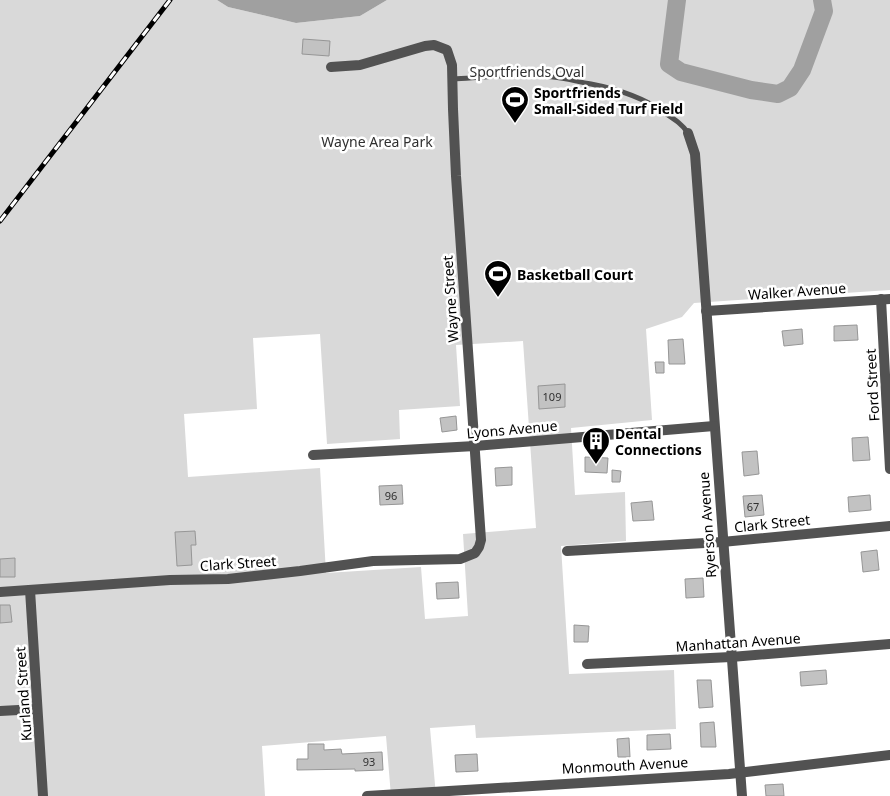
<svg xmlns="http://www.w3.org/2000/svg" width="890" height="796" viewBox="0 0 890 796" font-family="'Noto Sans',sans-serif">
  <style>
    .green { fill: #d9d9d9; fill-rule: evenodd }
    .water { fill: #a0a0a0 }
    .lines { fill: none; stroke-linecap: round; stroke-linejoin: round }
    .river { stroke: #a0a0a0; stroke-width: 18 }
    .building { fill: #c2c2c2; stroke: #969696 }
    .service { stroke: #525252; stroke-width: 5 }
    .minor { stroke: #525252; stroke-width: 10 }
    .rail-casing { stroke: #000; stroke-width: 5 }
    .rail { stroke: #fff; stroke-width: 3; stroke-dasharray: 9; stroke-linecap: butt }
    .labels { text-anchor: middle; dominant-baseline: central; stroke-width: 5; stroke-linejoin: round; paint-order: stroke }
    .number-label { font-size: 11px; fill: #303030 }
    .park-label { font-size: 14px; fill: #303030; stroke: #fff }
    .poi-label { font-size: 14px; font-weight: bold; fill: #000; stroke: #fff; text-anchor: start }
    .street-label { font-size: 14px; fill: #000; stroke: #fff }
  </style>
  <rect width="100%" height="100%" fill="#fff"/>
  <path class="green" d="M0,0H217L228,7L296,23L360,16L387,0H890V290L694,303L682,317L646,329L652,420L571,428L575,495L625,492L626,541L561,546L569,674L674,670L676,729L476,738L475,725L430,728L436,796H391L386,736L262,746L265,796H0ZM320,334L327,444L400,439L399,410L460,406L456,345L523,341L536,528L463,534L468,616L425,619L421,567L326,573L320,468L188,477L184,414L257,409L253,338Z"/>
  <path class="water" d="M217,0H387L360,16L296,23L228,7Z"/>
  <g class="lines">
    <path class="river" d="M677,0L669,64L681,72L751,90L778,94L790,88L802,70L824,11L822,0"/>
  </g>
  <g class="building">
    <path d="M303,39L330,41L329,56L302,54Z"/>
    <path d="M857,325L858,340L834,341V326Z"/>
    <path d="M802,329L803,344L784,346L782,331Z"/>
    <path d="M683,339L685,364H669L668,340Z"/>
    <path d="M655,362H664V373H656Z"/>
    <path d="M565,384V407L539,409L538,386Z"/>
    <path d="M456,416L457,430L442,432L440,418Z"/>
    <path d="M868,437L870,460L853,461L852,438Z"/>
    <path d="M757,451L759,474L744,476L742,452Z"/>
    <path d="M585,457L608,458L607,473L585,472Z"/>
    <path d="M512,467V485L496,486L495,468Z"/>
    <path d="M612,470L621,471L620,482H612Z"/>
    <path d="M402,485L403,504L380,505L379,486Z"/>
    <path d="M762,495L764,515L745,517L743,496Z"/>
    <path d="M870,495L871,510L849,512L848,497Z"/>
    <path d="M652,501L654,520L633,521L631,503Z"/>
    <path d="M195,531L196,545H191L192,565L177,566L175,532Z"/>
    <path d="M877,550L879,570L863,572L861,552Z"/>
    <path d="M15,558V577H0V559Z"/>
    <path d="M703,578L704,597L686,598L685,579Z"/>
    <path d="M458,582L459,598L437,599L436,583Z"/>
    <path d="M0,605H10L12,622L0,623Z"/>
    <path d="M574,625L589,626L588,642H574Z"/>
    <path d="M826,670L827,684L801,686L800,672Z"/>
    <path d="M697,680H711L713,707L699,708Z"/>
    <path d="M714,722L716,747H701L700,723Z"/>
    <path d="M670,734L671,749L647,750V735Z"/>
    <path d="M629,738L630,757H618L617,739Z"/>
    <path d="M308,744H324V750L341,749L342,754L382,752L383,770L355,771V769L297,770V759H308Z"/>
    <path d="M477,754L478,771L456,772L455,755Z"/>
    <path d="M783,784L784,796H766L765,785Z"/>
  </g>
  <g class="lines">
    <path class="service" d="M453,79C486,77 520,73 553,77C566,78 578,82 591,84C617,89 643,97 665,113C674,119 682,124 688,133"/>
    <g class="minor">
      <path d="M688,133L695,154L742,796"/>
      <path d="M881,299L890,469"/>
      <path d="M706,311L890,299"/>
      <path d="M313,455L475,446L714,426"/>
      <path d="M567,551L722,542L890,526"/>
      <path d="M30,590L43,796"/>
      <path d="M0,592L170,580L228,579L300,571L373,561L460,559L475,553L479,547L481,540L456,176L453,109L452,65L447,50L434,45L425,46L360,65L331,67"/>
      <path d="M587,664L731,657L890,644"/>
      <path d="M0,711L37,709"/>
      <path d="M367,796L729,774L890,755"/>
    </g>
    <defs>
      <path id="rail" d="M0,221L170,0"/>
    </defs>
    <use href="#rail" class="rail-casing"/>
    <use href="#rail" class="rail"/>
  </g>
  <defs>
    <symbol id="stadium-pin" viewBox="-11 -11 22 30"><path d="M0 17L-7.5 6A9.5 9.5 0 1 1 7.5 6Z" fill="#000" stroke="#fff"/><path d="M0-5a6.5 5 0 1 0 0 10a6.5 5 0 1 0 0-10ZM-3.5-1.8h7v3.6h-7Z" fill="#fff"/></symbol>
    <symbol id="building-pin" viewBox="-11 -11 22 30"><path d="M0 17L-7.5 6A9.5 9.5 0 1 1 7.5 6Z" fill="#000" stroke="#fff"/><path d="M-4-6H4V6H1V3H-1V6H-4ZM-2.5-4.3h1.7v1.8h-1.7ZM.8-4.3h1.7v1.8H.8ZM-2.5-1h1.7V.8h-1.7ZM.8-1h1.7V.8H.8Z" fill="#fff"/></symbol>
  </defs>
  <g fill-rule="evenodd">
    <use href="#stadium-pin" x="499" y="84" width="32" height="43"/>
    <use href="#stadium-pin" x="482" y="258" width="32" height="43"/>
    <use href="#building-pin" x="580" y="425" width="32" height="43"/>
  </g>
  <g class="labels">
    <g class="number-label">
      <text x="552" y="396">109</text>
      <text x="391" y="495">96</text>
      <text x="753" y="506">67</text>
      <text x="369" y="761">93</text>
    </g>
    <g class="park-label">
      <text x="527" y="71">Sportfriends Oval</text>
      <text x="377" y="141">Wayne Area Park</text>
    </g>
    <g class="poi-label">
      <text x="534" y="92">Sportfriends<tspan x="534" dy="16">Small-Sided Turf Field</tspan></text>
      <text x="517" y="274">Basketball Court</text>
      <text x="615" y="433">Dental<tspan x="615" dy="16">Connections</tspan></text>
    </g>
    <g class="street-label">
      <text transform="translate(797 291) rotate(-4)">Walker Avenue</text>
      <text transform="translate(450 299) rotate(-94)">Wayne Street</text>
      <text transform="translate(872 385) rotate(-93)">Ford Street</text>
      <text transform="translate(512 429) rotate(-5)">Lyons Avenue</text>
      <text transform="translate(772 523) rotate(-6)">Clark Street</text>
      <text transform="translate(707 525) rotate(-94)">Ryerson Avenue</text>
      <text transform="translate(238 563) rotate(-4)">Clark Street</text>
      <text transform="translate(738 642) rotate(-4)">Manhattan Avenue</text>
      <text transform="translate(23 694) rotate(-94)">Kurland Street</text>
      <text transform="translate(625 765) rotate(-3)">Monmouth Avenue</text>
    </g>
  </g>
</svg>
